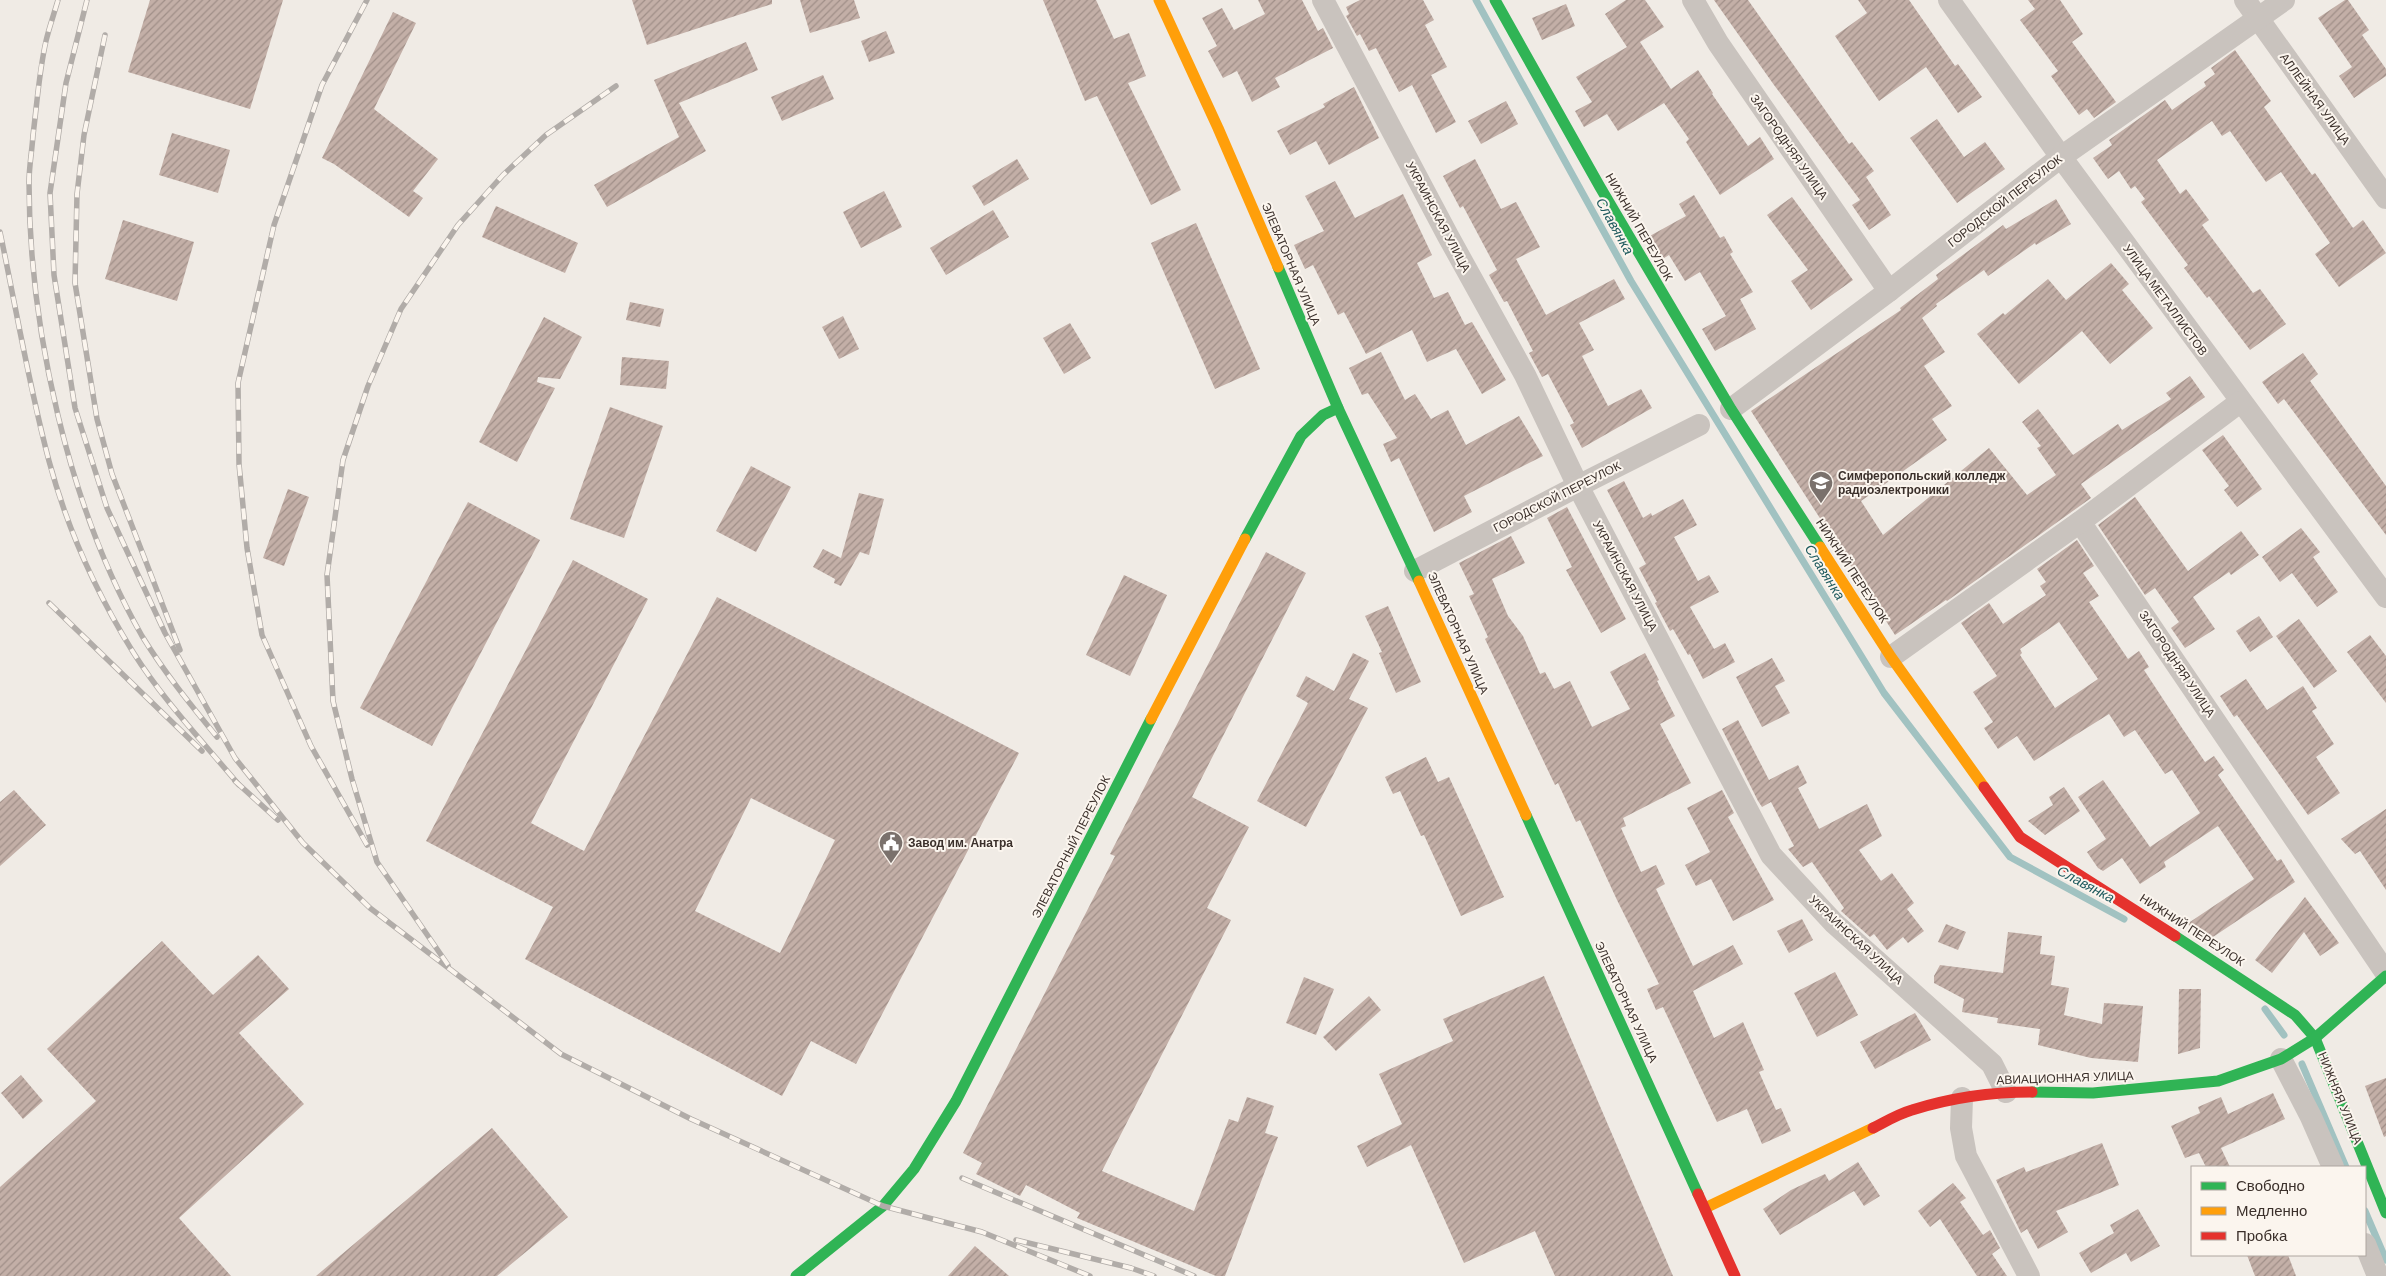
<svg xmlns="http://www.w3.org/2000/svg" width="2386" height="1276" viewBox="0 0 2386 1276" font-family="Arial,sans-serif">
  <style>
    .lines { fill: none; stroke-linecap: round; stroke-linejoin: round }
    .stream { stroke: #a1c2c1; stroke-width: 7 }
    .building { fill: url(#building-hatch); fill-rule: evenodd }
    .street { stroke: #c9c3be; stroke-width: 22 }
    .fast { stroke: #30b455; stroke-width: 11 }
    .slow { stroke: #ff9f0a; stroke-width: 11 }
    .jam { stroke: #e5322d; stroke-width: 11 }
    .rail-casing { stroke: #b1aca8; stroke-width: 5.5 }
    .rail { stroke: #fbf5ee; stroke-width: 4; stroke-dasharray: 11; stroke-linecap: butt }
    .labels { text-anchor: middle; dominant-baseline: central; stroke-width: 4; stroke-linejoin: round; paint-order: stroke }
    .street-label { font-size: 12px; fill: #3b302b; stroke: #fbf5ee }
    .poi-label { font-size: 12px; font-weight: bold; fill: #3b302b; stroke: #fbf5ee; text-anchor: start }
    .water-label { font-size: 14px; font-style: italic; fill: #1f5a5e; stroke: #fbf5ee }
  </style>
  <defs>
    <pattern id="building-hatch" width="6" height="6" patternUnits="userSpaceOnUse" patternTransform="scale(1.25)"><rect width="6" height="6" fill="#c3afa7"/><path d="M-1 1l2-2M0 6l6-6M5 7l2-2" fill="none" stroke="#a08f88"/></pattern>
  </defs>
  <rect width="100%" height="100%" fill="#f0ebe5"/>
  <g class="lines">
    <g class="stream">
      <path d="M1476,0L1631,281L1884,693L2010,857L2124,919"/>
      <path d="M2265,1009L2284,1035"/>
      <path d="M2302,1064L2346,1167"/>
      <path d="M2365,1211L2386,1260"/>
    </g>
  </g>
  <g class="building">
    <path d="M150,0H283L250,109L128,72Z"/>
    <path d="M632,0H772V4L647,45Z"/>
    <path d="M800,0H854L860,18L810,33Z"/>
    <path d="M1043,0H1096L1114,39L1129,33L1146,76L1128,83L1181,190L1151,205L1097,96L1085,101Z"/>
    <path d="M1258,0H1302L1318,31L1323,28L1333,48L1275,78L1280,87L1252,102L1237,71L1223,78L1208,51L1217,46L1202,18L1222,8L1234,30L1265,14Z"/>
    <path d="M1360,0H1423L1434,20L1425,25L1447,67L1431,75L1456,122L1436,133L1412,85L1399,92L1376,48L1369,51L1360,34L1357,36L1346,16L1349,14L1346,7Z"/>
    <path d="M1626,0H1645L1664,27L1640,42L1671,89L1698,70L1713,93L1712,94L1748,146L1760,137L1774,159L1720,195L1686,142L1689,139L1664,103L1618,131L1607,114L1584,127L1575,111L1592,102L1576,77L1627,47L1605,14Z"/>
    <path d="M1714,0H1748L1849,144L1852,142L1874,171L1866,177L1891,215L1869,230L1852,205L1860,200L1774,85Z"/>
    <path d="M1858,0H1909L1955,66L1958,64L1982,97L1958,113L1926,67L1879,101L1835,36L1867,13Z"/>
    <path d="M2028,0H2060L2083,34L2072,42L2116,102L2094,118L2087,109L2079,115L2051,76L2058,71L2020,20L2035,9Z"/>
    <path d="M2345,0H2348L2369,30L2362,35L2386,69V76L2354,98L2339,76L2352,67L2318,18Z"/>
    <path d="M1566,4L1575,26L1542,40L1532,18Z"/>
    <path d="M393,12L416,23L374,109L438,159L413,191L423,198L409,217L334,164L322,158Z"/>
    <path d="M886,31L895,53L869,62L861,41Z"/>
    <path d="M746,42L758,70L679,103L706,151L607,207L594,185L679,137L654,80Z"/>
    <path d="M2235,50L2271,101L2264,107L2312,175L2315,173L2353,228L2363,220L2386,253L2339,287L2315,254L2330,243L2281,172L2266,182L2230,131L2222,136L2212,121L2157,160L2180,194L2186,189L2209,220L2202,225L2253,293L2260,289L2286,324L2250,350L2209,296L2207,298L2184,268L2188,265L2141,202L2145,199L2135,186L2131,189L2119,171L2108,179L2093,158L2112,145L2109,140L2165,100L2172,110L2206,86L2204,82L2215,74L2211,68Z"/>
    <path d="M823,75L834,99L782,121L771,97Z"/>
    <path d="M1354,87L1379,138L1329,165L1316,141L1290,155L1277,131L1325,107L1323,104Z"/>
    <path d="M1506,101L1518,124L1481,144L1468,121Z"/>
    <path d="M1937,119L1964,157L1985,142L2005,169L1957,203L1910,138Z"/>
    <path d="M172,133L230,150L218,193L159,175Z"/>
    <path d="M1017,159L1029,179L984,206L972,186Z"/>
    <path d="M1475,159L1501,209L1516,202L1540,247L1516,259L1546,315L1614,279L1625,299L1579,323L1594,350L1582,356L1608,406L1641,389L1652,408L1582,448L1570,425L1574,423L1548,374L1542,377L1529,353L1533,351L1507,301L1504,302L1489,275L1497,270L1463,206L1460,208L1443,176Z"/>
    <path d="M1335,181L1355,218L1403,194L1432,255L1417,263L1434,298L1448,292L1465,325L1472,322L1506,380L1482,394L1456,349L1427,362L1412,330L1366,354L1344,312L1338,315L1313,265L1305,269L1294,245L1324,231L1305,196Z"/>
    <path d="M884,191L902,227L861,248L843,212Z"/>
    <path d="M1694,195L1720,238L1724,236L1733,252L1730,254L1753,292L1740,299L1756,329L1715,351L1702,329L1726,316L1700,272L1685,281L1669,255L1661,260L1648,237L1686,216L1679,204Z"/>
    <path d="M1792,197L1853,280L1811,310L1791,281L1808,270L1767,215Z"/>
    <path d="M2056,199L2071,224L2036,245L2035,243L1988,276L1984,270L1936,304L1937,306L1922,318L1945,352L1924,366L1952,406L1932,419L1947,440L1861,501L1883,535L1989,448L2027,495L2056,475L2037,448L2041,446L2022,422L2038,409L2073,455L2118,424L2122,430L2171,399L2166,393L2190,376L2205,397L2081,484L2091,498L1947,601L1946,600L1895,635L1751,411L1901,310L1900,308L1938,279L1936,275L2003,225L2006,229Z"/>
    <path d="M496,206L578,243L565,273L482,237Z"/>
    <path d="M993,210L1009,237L946,275L930,248Z"/>
    <path d="M123,220L194,242L177,301L105,279Z"/>
    <path d="M1196,223L1260,369L1215,389L1151,243Z"/>
    <path d="M2111,263L2129,284L2122,290L2153,328L2110,364L2082,331L2019,384L1977,334L2003,313L2005,315L2048,279L2066,300Z"/>
    <path d="M630,302L664,309L660,327L626,320Z"/>
    <path d="M843,316L859,349L839,359L822,327Z"/>
    <path d="M544,317L582,337L560,379L538,377L537,382L555,388L517,462L479,442Z"/>
    <path d="M1070,323L1091,358L1064,374L1043,338Z"/>
    <path d="M1381,352L1405,400L1415,394L1431,419L1448,410L1466,445L1519,416L1543,456L1464,496L1472,512L1434,532L1399,458L1391,462L1383,444L1397,438L1368,393L1362,395L1349,368Z"/>
    <path d="M2303,353L2318,374L2310,381L2386,486V535L2284,399L2278,404L2262,382Z"/>
    <path d="M622,357L669,361L666,389L620,385Z"/>
    <path d="M610,407L663,426L624,538L570,519Z"/>
    <path d="M2223,435L2262,489L2237,507L2224,490L2229,486L2202,450Z"/>
    <path d="M751,466L791,487L756,552L716,531Z"/>
    <path d="M1624,481L1643,518L1651,513L1652,516L1683,499L1697,525L1674,537L1698,581L1709,575L1719,592L1690,607L1714,649L1725,643L1735,662L1703,679L1690,654L1688,655L1673,629L1670,631L1655,603L1657,602L1639,568L1646,564L1607,490Z"/>
    <path d="M288,489L309,497L284,566L263,558Z"/>
    <path d="M859,493L884,499L869,555L860,552L841,586L834,583L835,579L813,567L823,549L841,558Z"/>
    <path d="M2135,497L2188,571L2241,531L2259,555L2231,575L2229,572L2193,597L2215,629L2185,648L2171,628L2179,622L2155,588L2145,595L2098,525Z"/>
    <path d="M468,502L540,540L432,746L360,708Z"/>
    <path d="M1567,507L1626,619L1601,633L1566,570L1572,567L1547,518Z"/>
    <path d="M2301,528L2320,552L2313,557L2338,592L2317,607L2292,573L2280,582L2262,557Z"/>
    <path d="M1511,536L1525,563L1492,579L1508,616L1523,636L1540,674L1545,672L1554,689L1570,681L1592,727L1630,709L1610,672L1645,653L1659,680L1657,681L1675,716L1660,724L1691,783L1623,818L1626,826L1621,828L1641,872L1656,865L1665,884L1656,889L1693,966L1733,945L1743,964L1693,991L1714,1038L1743,1022L1764,1070L1759,1072L1776,1110L1781,1108L1791,1131L1762,1144L1747,1109L1717,1122L1663,1007L1656,1010L1647,989L1659,984L1617,900L1580,820L1576,822L1558,783L1555,785L1485,639L1488,637L1469,596L1474,594L1459,563Z"/>
    <path d="M2077,540L2094,566L2083,573L2099,596L2089,602L2128,659L2139,651L2149,667L2144,670L2182,728L2205,762L2214,756L2224,770L2218,775L2277,861L2281,859L2295,882L2210,939L2187,924L2254,879L2218,826L2164,862L2166,867L2140,884L2122,858L2103,871L2098,868L2087,852L2106,839L2078,797L2103,780L2150,847L2200,813L2172,770L2165,774L2135,730L2124,737L2109,714L2034,761L2017,736L1998,749L1984,728L1993,722L1973,692L1997,676L1961,623L1989,603L2003,624L2046,595L2040,586L2046,582L2037,569ZM2059,622L2098,679L2055,708L2020,655L2022,653L2020,649Z"/>
    <path d="M1266,552L1306,573L1192,797L1249,827L1207,908L1231,920L1102,1171L1194,1211L1229,1119L1238,1122L1247,1097L1274,1106L1265,1133L1278,1137L1225,1276H1216L1077,1218L1080,1213L1026,1185L1020,1196L976,1174L982,1163L963,1153L1115,856L1110,854Z"/>
    <path d="M573,560L648,599L531,823L584,851L717,597L1019,753L856,1064L811,1041L782,1096L525,959L553,907L426,841ZM751,798L835,840L780,953L695,911Z"/>
    <path d="M1124,575L1167,595L1130,676L1086,655Z"/>
    <path d="M1388,606L1421,682L1396,693L1379,653L1382,652L1365,616Z"/>
    <path d="M2259,616L2273,637L2250,652L2236,631Z"/>
    <path d="M2299,619L2337,671L2314,688L2276,636Z"/>
    <path d="M2370,635L2386,656V703L2347,652Z"/>
    <path d="M1353,653L1369,661L1349,699L1368,708L1306,827L1257,801L1308,703L1296,696L1306,676L1334,691Z"/>
    <path d="M1772,658L1785,681L1775,686L1790,713L1762,727L1736,677Z"/>
    <path d="M2246,679L2267,710L2303,686L2317,708L2312,711L2334,744L2316,757L2340,793L2308,815L2237,715L2234,717L2220,696Z"/>
    <path d="M1738,720L1769,780L1798,765L1807,783L1798,788L1819,829L1867,804L1882,836L1859,850L1881,881L1892,873L1914,903L1907,909L1924,931L1908,943L1903,937L1887,950L1874,934L1870,937L1841,911L1844,908L1812,862L1803,867L1788,849L1794,846L1771,802L1762,807L1758,801L1722,729Z"/>
    <path d="M1426,757L1438,782L1449,777L1504,897L1461,916L1424,835L1421,836L1400,791L1393,794L1385,777Z"/>
    <path d="M2064,787L2080,811L2045,835L2028,821L2053,805L2049,797Z"/>
    <path d="M14,790L46,825L0,866V802Z"/>
    <path d="M1722,790L1734,813L1728,817L1774,900L1733,921L1711,879L1696,886L1685,865L1710,852L1687,808Z"/>
    <path d="M2386,809V890L2360,851L2355,854L2341,839Z"/>
    <path d="M2305,897L2339,943L2320,956L2304,932L2272,973L2255,960Z"/>
    <path d="M1802,919L1813,940L1789,953L1777,931Z"/>
    <path d="M1946,924L1966,932L1958,950L1938,942Z"/>
    <path d="M2008,932L2042,936L2040,954L2055,956L2051,985L2069,988L2064,1015L2102,1024L2104,1003L2143,1006L2138,1062L2091,1058L2038,1045L2040,1029L1997,1023L1998,1018L1962,1012L1964,999L1934,983V976L1940,965L2003,973Z"/>
    <path d="M162,941L213,995L258,955L289,989L239,1033L304,1104L179,1218L231,1276H0V1187L96,1101L47,1049Z"/>
    <path d="M1835,972L1858,1015L1817,1037L1794,993Z"/>
    <path d="M1544,976L1673,1276H1555L1535,1231L1464,1263L1411,1145L1367,1167L1357,1146L1402,1124L1379,1074L1453,1041L1443,1019Z"/>
    <path d="M1304,977L1334,989L1316,1035L1286,1023Z"/>
    <path d="M2179,989H2201L2200,1048L2178,1054Z"/>
    <path d="M1369,996L1381,1010L1336,1051L1323,1037Z"/>
    <path d="M1915,1013L1931,1040L1875,1069L1860,1042Z"/>
    <path d="M21,1075L43,1101L23,1119L1,1093Z"/>
    <path d="M2386,1078V1136L2384,1137L2365,1086Z"/>
    <path d="M2273,1093L2285,1119L2221,1148L2230,1167H2206L2199,1153L2185,1158L2171,1126L2200,1113L2198,1107L2221,1097L2228,1114Z"/>
    <path d="M492,1128L568,1217L497,1276H316Z"/>
    <path d="M2102,1143L2119,1185L2056,1211L2068,1232L2038,1249L2027,1229L2021,1233L1996,1180L2024,1167L2026,1172Z"/>
    <path d="M1858,1162L1880,1196L1864,1206L1854,1191L1780,1235L1763,1209L1791,1190L1825,1174L1829,1181Z"/>
    <path d="M1953,1183L1966,1198L1960,1202L1983,1235L1990,1230L2000,1248L1992,1254L2007,1276H1977L1940,1219L1930,1227L1918,1211Z"/>
    <path d="M2138,1209L2160,1246L2131,1262L2126,1253L2091,1273L2079,1253L2114,1233L2110,1225Z"/>
    <path d="M975,1246L1009,1276H948Z"/>
    <path d="M2247,1255H2288L2296,1276H2255Z"/>
  </g>
  <g class="lines">
    <g class="street">
      <path d="M1323,0L1448,236L1525,375L1578,486L1771,855L1834,923L1992,1064L2006,1092"/>
      <path d="M1693,0L1718,43L1889,291"/>
      <path d="M1949,0L2061,157L2386,597"/>
      <path d="M2245,0L2386,198"/>
      <path d="M1731,409L1889,291L2061,157L2284,0"/>
      <path d="M2080,522L2386,973"/>
      <path d="M1415,571L1578,486L1699,425"/>
      <path d="M1891,657L2080,522L2240,402"/>
      <path d="M2281,1059L2311,1117L2333,1167"/>
      <path d="M1962,1098L1961,1128L1966,1156L2029,1276"/>
      <path d="M2365,1244L2378,1276"/>
    </g>
    <g class="fast">
      <path d="M1495,0L1600,187L1731,409L1820,547"/>
      <path d="M1278,267L1338,408L1419,581"/>
      <path d="M1245,539L1301,436L1323,415L1338,408"/>
      <path d="M1526,815L1698,1194"/>
      <path d="M2175,936L2295,1015L2315,1038L2386,1213"/>
      <path d="M2032,1092L2093,1093L2218,1081L2281,1059L2315,1038L2386,976"/>
      <path d="M796,1276L883,1206L914,1169L956,1101L1151,719"/>
    </g>
    <g class="slow">
      <path d="M1159,0L1218,128L1278,267"/>
      <path d="M1820,547L1891,657L1984,787"/>
      <path d="M1419,581L1526,815"/>
      <path d="M1151,719L1245,539"/>
      <path d="M1705,1208L1873,1128"/>
    </g>
    <g class="jam">
      <path d="M1984,787L2020,837L2175,936"/>
      <path d="M1873,1128C1885,1122 1898,1114 1912,1110C1950,1098 1991,1092 2032,1092"/>
      <path d="M1698,1194L1735,1276"/>
    </g>
    <defs>
      <g id="rail">
        <path d="M58,0C54,14 49,28 46,41C39,72 37,104 33,135C32,151 29,167 29,182C29,329 69,508 142,636C164,672 190,704 217,737"/>
        <path d="M87,0L66,83L50,193L54,275L75,408L107,508L165,633L235,758L303,843L370,908L561,1054L691,1119L883,1206L982,1232L1090,1276"/>
        <path d="M105,35L84,135L77,194L75,283L97,419L112,474L180,650"/>
        <path d="M0,232C16,308 29,386 49,461C67,528 97,594 133,652C163,700 203,742 239,785"/>
        <path d="M49,603L202,751"/>
        <path d="M235,781L278,820"/>
        <path d="M367,845L311,746L262,635L247,548L239,464L238,383L274,225L322,85L367,0"/>
        <path d="M448,965L377,862L352,779L333,701L327,575L343,460L368,386L401,309L458,225L503,175L546,135L616,86"/>
        <path d="M962,1178L1194,1276"/>
        <path d="M1016,1240L1131,1268L1154,1276"/>
      </g>
    </defs>
    <use href="#rail" class="rail-casing"/>
    <use href="#rail" class="rail"/>
  </g>
  <defs>
    <symbol id="university-pin" viewBox="-11 -11 22 30"><path d="M0 17L-7.5 6A9.5 9.5 0 1 1 7.5 6Z" fill="#7a716c" stroke="#fbf5ee"/><path d="M0-5L7-2L0 1L-7-2ZM-4 1L0 2.5L4 1V4Q0 6-4 4Z" fill="#fff"/></symbol>
    <symbol id="civic-pin" viewBox="-11 -11 22 30"><path d="M0 17L-7.5 6A9.5 9.5 0 1 1 7.5 6Z" fill="#7a716c" stroke="#fbf5ee"/><path d="M-.6-6.5H3V-4.5H.6V-3L4-1V1h2V6H-6V1h2V-1L-.6-3ZM-1.2 2.5V6h2.4V2.5Z" fill="#fff"/></symbol>
  </defs>
  <g fill-rule="evenodd">
    <use href="#university-pin" x="1807" y="469" width="28" height="38"/>
    <use href="#civic-pin" x="877" y="829" width="28" height="38"/>
  </g>
  <g class="labels">
    <g class="street-label">
      <text transform="translate(2315 99) rotate(54)">АЛЛЕЙНАЯ УЛИЦА</text>
      <text transform="translate(1789 147) rotate(55)">ЗАГОРОДНЯЯ УЛИЦА</text>
      <text transform="translate(2005 201) rotate(-38)">ГОРОДСКОЙ ПЕРЕУЛОК</text>
      <text transform="translate(1438 217) rotate(62)">УКРАИНСКАЯ УЛИЦА</text>
      <text transform="translate(1639 227) rotate(60)">НИЖНИЙ ПЕРЕУЛОК</text>
      <text transform="translate(1291 264) rotate(67)">ЭЛЕВАТОРНАЯ УЛИЦА</text>
      <text transform="translate(2165 300) rotate(54)">УЛИЦА МЕТАЛЛИСТОВ</text>
      <text transform="translate(1557 497) rotate(-27)">ГОРОДСКОЙ ПЕРЕУЛОК</text>
      <text transform="translate(1852 571) rotate(57)">НИЖНИЙ ПЕРЕУЛОК</text>
      <text transform="translate(1625 576) rotate(62)">УКРАИНСКАЯ УЛИЦА</text>
      <text transform="translate(1458 633) rotate(66)">ЭЛЕВАТОРНАЯ УЛИЦА</text>
      <text transform="translate(2177 664) rotate(56)">ЗАГОРОДНЯЯ УЛИЦА</text>
      <text transform="translate(1071 847) rotate(-63)">ЭЛЕВАТОРНЫЙ ПЕРЕУЛОК</text>
      <text transform="translate(2192 930) rotate(33)">НИЖНИЙ ПЕРЕУЛОК</text>
      <text transform="translate(1856 940) rotate(43)">УКРАИНСКАЯ УЛИЦА</text>
      <text transform="translate(1626 1002) rotate(65)">ЭЛЕВАТОРНАЯ УЛИЦА</text>
      <text transform="translate(2065 1078) rotate(-2)">АВИАЦИОННАЯ УЛИЦА</text>
      <text transform="translate(2340 1098) rotate(68)">НИЖНЯЯ УЛИЦА</text>
    </g>
    <g class="poi-label">
      <text x="1838" y="476">Симферопольский колледж<tspan x="1838" dy="14">радиоэлектроники</tspan></text>
      <text x="908" y="843">Завод им. Анатра</text>
    </g>
    <g class="water-label">
      <text transform="translate(1615 226) rotate(61)">Славянка</text>
      <text transform="translate(1825 572) rotate(58)">Славянка</text>
      <text transform="translate(2086 884) rotate(28)">Славянка</text>
    </g>
  </g>
  <rect x="2191" y="1166" width="175" height="90" fill="#fbf5ee" stroke="#aea6a0"/>
  <rect x="2201" y="1182" width="25" height="8" fill="#30b455" stroke="#aea6a0"/>
  <text x="2236" y="1191" font-size="15" fill="#3b302b">Свободно</text>
  <rect x="2201" y="1207" width="25" height="8" fill="#ff9f0a" stroke="#aea6a0"/>
  <text x="2236" y="1216" font-size="15" fill="#3b302b">Медленно</text>
  <rect x="2201" y="1232" width="25" height="8" fill="#e5322d" stroke="#aea6a0"/>
  <text x="2236" y="1241" font-size="15" fill="#3b302b">Пробка</text>
</svg>
